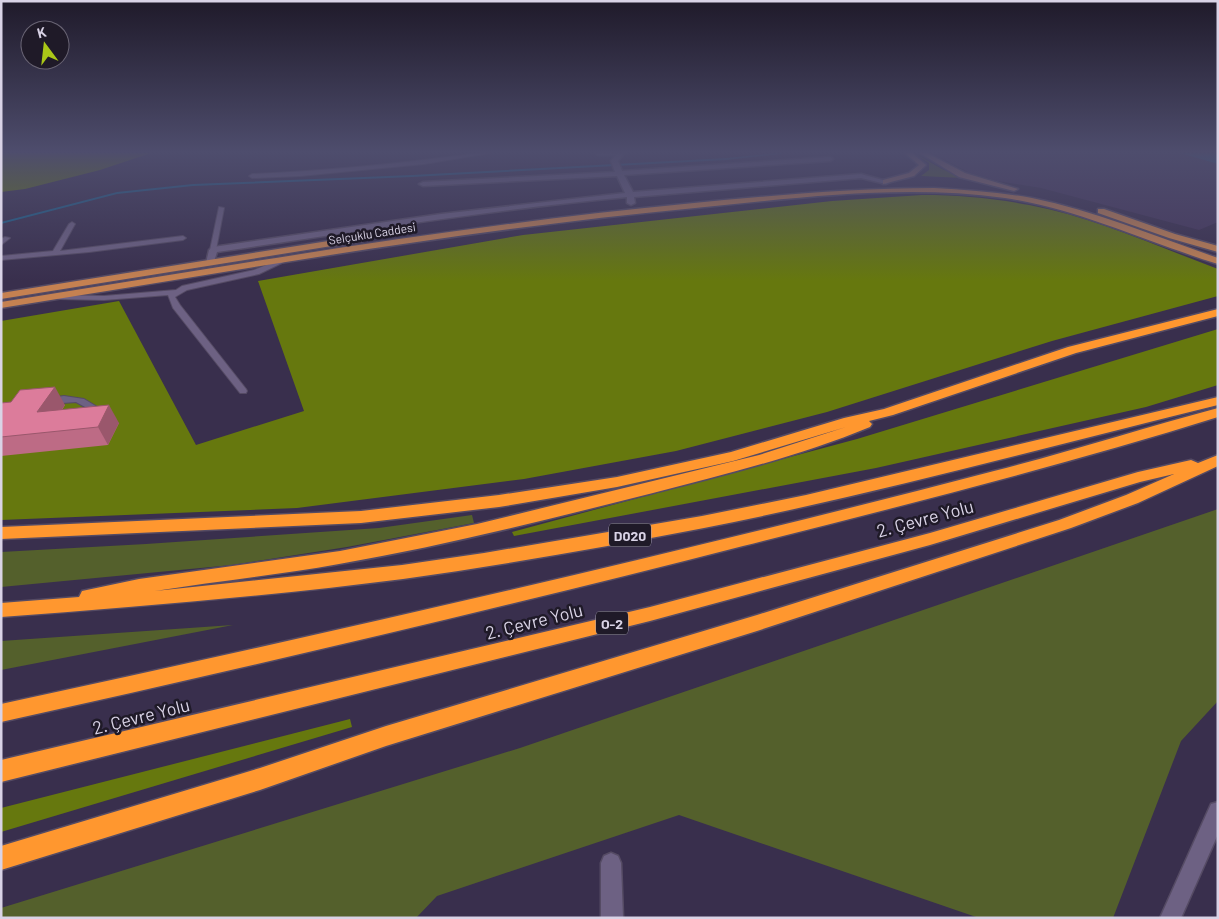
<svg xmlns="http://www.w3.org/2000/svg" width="1219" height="919" viewBox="0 0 1219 919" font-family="Barlow,sans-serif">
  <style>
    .built { fill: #45375c }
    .green { fill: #54602c }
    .forest { fill: #66780e }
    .water { fill: #1a648f }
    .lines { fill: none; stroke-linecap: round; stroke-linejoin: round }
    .stream { fill: #1a648f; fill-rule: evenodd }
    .lane-casing { stroke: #554b64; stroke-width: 2 }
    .street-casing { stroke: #554b64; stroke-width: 3 }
    .secondary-casing { stroke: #554b64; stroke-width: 3 }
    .primary-casing { stroke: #554b64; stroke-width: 3 }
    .highway-casing { stroke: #554b64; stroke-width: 3 }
    .lane { fill: #6d6183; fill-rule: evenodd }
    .street { fill: #6d6183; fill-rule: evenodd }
    .secondary { fill: #99716a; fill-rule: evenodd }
    .primary { fill: #c58151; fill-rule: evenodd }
    .highway { fill: #ff972f; fill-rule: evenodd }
    .wall { fill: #bd6b85 }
    .shaded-wall { fill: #9a576c }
    .building { fill: #dc7c9b; stroke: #9a576c }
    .labels { text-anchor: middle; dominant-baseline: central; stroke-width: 5; stroke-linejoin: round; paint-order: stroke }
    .far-street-label { font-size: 12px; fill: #d9d3e6; stroke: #1f1a28 }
    .shield { fill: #1f1a28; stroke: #a19cad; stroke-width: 1 }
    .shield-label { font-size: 14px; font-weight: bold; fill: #d9d3e6 }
    .near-street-label { font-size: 18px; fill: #d9d3e6; stroke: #1f1a28 }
  </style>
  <rect width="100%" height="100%" fill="#392f4d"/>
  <path class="built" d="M932,153H1184L1218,164V222L1199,230L1041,188L997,181L970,173Z"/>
  <g class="green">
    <path d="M914,153L942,169L963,178L921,176L929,170V163Z"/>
    <path d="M1218,509V701L1181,741L1113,918H979L679,815L437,896L416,918H1V908L520,748Z"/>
    <path d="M472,515L474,523L347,547L232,565L1,587V552L146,544L379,528Z"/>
    <path d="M233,625L1,670V641Z"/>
  </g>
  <g class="forest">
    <path d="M1,153H151L100,170L25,189L1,192Z"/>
    <path d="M922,195C958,195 993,198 1029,205C1094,217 1156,246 1218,269V296L1052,341L827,412L676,451L524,479L297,508L1,520V321L119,301L196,445L304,411L258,281L523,235L832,201Z"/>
    <path d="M1218,329V385L1146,407L876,468L514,536L512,532L857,439Z"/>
    <path d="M350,719L352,727L1,832V808Z"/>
  </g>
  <path class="water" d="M1180,153H1218V164Z"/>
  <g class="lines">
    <path class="stream" d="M776,153H783L781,154L726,160L412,177L193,186L117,194L1,224V222L117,192L193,184L412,175L726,158Z"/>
    <defs>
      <g id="lane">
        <path d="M479,153H490L424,164L300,176L252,178L249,176L252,174C328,171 404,163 479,153Z"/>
        <path d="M219,207L224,208L216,250L213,252L210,250Z"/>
        <path d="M72,222L75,224L60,251L183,236L186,238L183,240L89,252L1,260V256L53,251L69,224Z"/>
        <path d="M5,237L10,238L1,245V239Z"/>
        <path d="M284,258L286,259V261L259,274L187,290L175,297L180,305L246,389L247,391L246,393H240L173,308L168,295L104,300L58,299L54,297L58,295L104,296L176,290L182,286L254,270Z"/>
        <path d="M64,396L84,399L104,411L99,414L96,413L76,402L49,404L44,401L49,398Z"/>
      </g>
      <g id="street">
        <path d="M595,153H624L618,161L622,171L830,157L833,159L830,161L624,175L633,192L861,174L890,182L886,184L861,178L634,197L635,203L631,205L627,203V197C489,210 353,232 217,252L213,265H207L206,263L209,250L213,247L441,214L625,193L617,176L423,186L419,184L423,182L615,172L611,161L616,155H598Z"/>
        <path d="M1218,802V834L1181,918H1160L1211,804Z"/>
        <path d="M611,853L618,856L621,863L623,918H601V863L604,856Z"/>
      </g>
      <g id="secondary">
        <path d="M905,153H912L926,165L914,176L883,184V180L909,173L919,165Z"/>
        <path d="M920,153H927L965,173L1018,189L1014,191L959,177Z"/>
      </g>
      <g id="primary">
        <path d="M934,188C967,190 1000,192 1032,198C1096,211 1157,237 1218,258V264C1146,242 1079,209 1005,198C902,184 797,198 695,208C462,230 232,271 1,308V302C228,266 455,226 684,204C767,196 850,188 934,188Z"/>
        <path d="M1098,209H1104L1175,234L1218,246V252L1169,238L1098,213Z"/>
        <path d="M360,236L363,237V241L1,299V293Z"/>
      </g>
      <g id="highway">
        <path d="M1218,309V316L1076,353L893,415L869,421L872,424L870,427C800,456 726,474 653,493C549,519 445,546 339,564C278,575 217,581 155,591L402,565L484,553L702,516L806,495L1218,397V405C1047,447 876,494 704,528C604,547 504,565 403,579C270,596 135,607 1,617V603L79,597L82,591L139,579L340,551L477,524L759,455L846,427L733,461L617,487L499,507L361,523L1,539V527L361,511L499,495L617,477L731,452L844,418L884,409L1068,347Z"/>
        <path d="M1218,408V417C1061,466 902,506 743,546C497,609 249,667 1,722V704C333,632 665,557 994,471C1069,452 1143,428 1218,408Z"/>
        <path d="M1218,455V466L1138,503L1071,528L757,631L386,746L260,790L1,870V846L260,768L386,726L757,615L1059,520L1126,495L1174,474L1140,482L930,545L650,621L1,782V760L650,607L930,533L1138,472L1191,460L1198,463Z"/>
      </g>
    </defs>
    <use href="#lane" class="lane-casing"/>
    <use href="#street" class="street-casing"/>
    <use href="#secondary" class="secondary-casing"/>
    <use href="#primary" class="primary-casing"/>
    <use href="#highway" class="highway-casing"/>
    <use href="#lane" class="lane"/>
    <use href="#street" class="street"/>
    <use href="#secondary" class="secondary"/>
    <use href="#primary" class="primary"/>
    <use href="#highway" class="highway"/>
  </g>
  <path class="wall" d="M1,403L65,405L62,410L119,423L108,445L1,456Z"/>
  <g class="shaded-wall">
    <path d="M55,387L65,405L48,430L37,412Z"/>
    <path d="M109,405L119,423L108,445L98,427Z"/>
  </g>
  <path class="building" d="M55,387L37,412L109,405L98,427L1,437V403L11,402L20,390Z"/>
  <linearGradient id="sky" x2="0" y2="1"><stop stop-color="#1f1a2a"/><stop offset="0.54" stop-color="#4e4d6d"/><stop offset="1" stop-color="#4e4d6d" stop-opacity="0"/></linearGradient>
  <rect width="1219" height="281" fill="url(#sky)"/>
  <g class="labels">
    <g class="far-street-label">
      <text transform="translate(372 233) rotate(-9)">Selçuklu Caddesi</text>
    </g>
    <g class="shield">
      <rect x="609" y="523.5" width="42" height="23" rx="4"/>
      <rect x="596" y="611.5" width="32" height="23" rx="4"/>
    </g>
    <g class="shield-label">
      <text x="630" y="535">D020</text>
      <text x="612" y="623">O-2</text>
    </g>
    <g class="near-street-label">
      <text transform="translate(925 518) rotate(-15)">2. Çevre Yolu</text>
      <text transform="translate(534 621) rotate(-14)">2. Çevre Yolu</text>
      <text transform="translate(141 716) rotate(-14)">2. Çevre Yolu</text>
    </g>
  </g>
  <rect width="1219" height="919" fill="none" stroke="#d9d3e6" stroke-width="5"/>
  <g transform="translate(45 45) rotate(345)"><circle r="24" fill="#1f1a28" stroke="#696474"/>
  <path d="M0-4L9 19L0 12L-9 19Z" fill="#aac718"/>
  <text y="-8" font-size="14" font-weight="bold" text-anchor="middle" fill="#d9d3e6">K</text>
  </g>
</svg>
